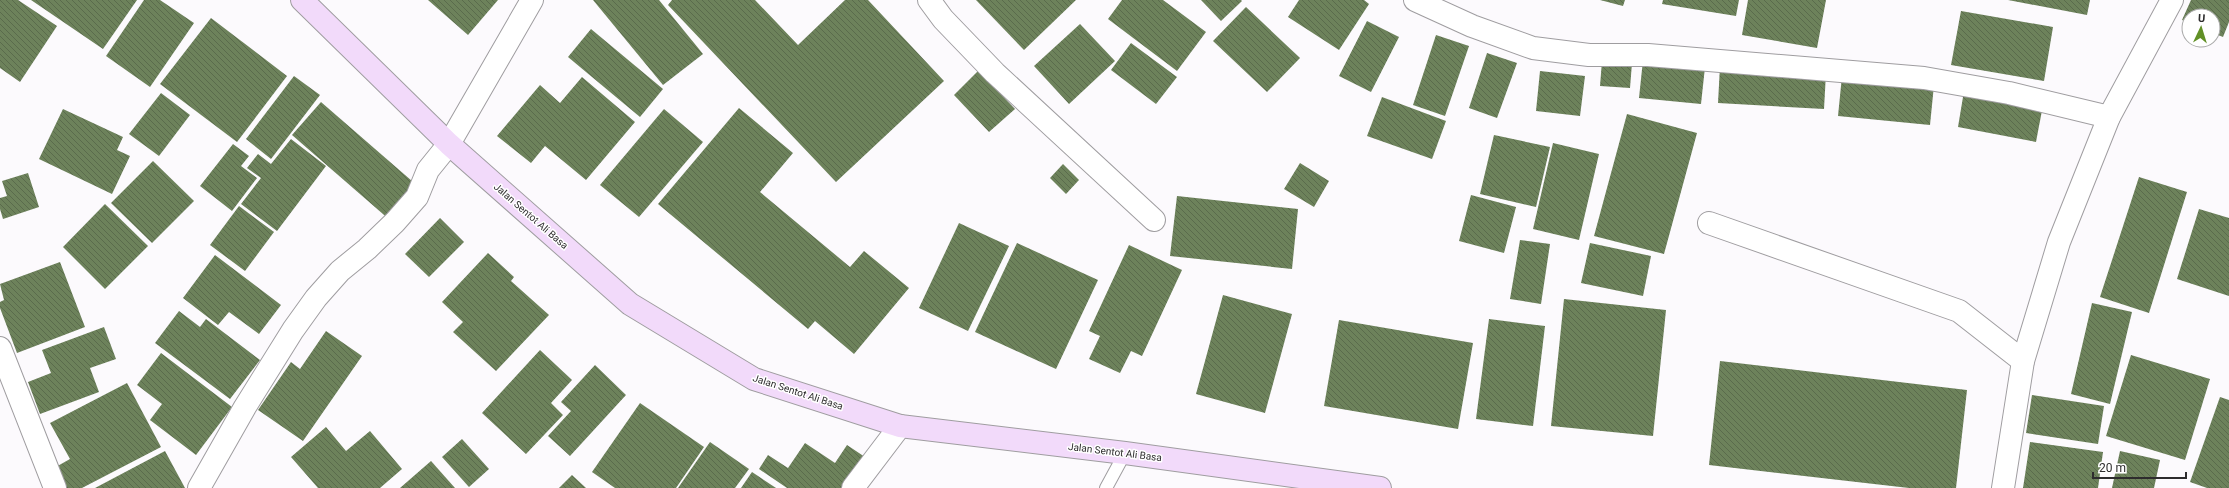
<svg xmlns="http://www.w3.org/2000/svg" width="2229" height="488" viewBox="0 0 2229 488" font-family="Roboto,sans-serif">
  <style>
    .building { fill: url(#building-back-hatch) }
    .lines { fill: none; stroke-linecap: round; stroke-linejoin: round }
    .service-casing { stroke: #9f9da0; stroke-width: 14 }
    .minor-casing { stroke: #9f9da0; stroke-width: 24 }
    .secondary-casing { stroke: #9f9da0; stroke-width: 24 }
    .service { stroke: #fff; stroke-width: 12 }
    .minor { stroke: #fff; stroke-width: 22 }
    .secondary { stroke: #f2dafa; stroke-width: 22 }
    .labels { text-anchor: middle; dominant-baseline: central; stroke-width: 3; stroke-linejoin: round; paint-order: stroke }
    .street-label { font-size: 10px; fill: #2d2c2d; stroke: #fff }
  </style>
  <defs>
    <pattern id="building-back-hatch" width="6" height="6" patternUnits="userSpaceOnUse"><rect width="6" height="6" fill="#6d825b"/><path d="M-1 5l2 2M0 0l6 6M5-1l2 2" fill="none" stroke="#5a6b4c"/></pattern>
  </defs>
  <rect width="100%" height="100%" fill="#fcfafd"/>
  <g class="building">
    <path d="M0,0H18L57,26L20,82L0,68Z"/>
    <path d="M31,0H137L103,49Z"/>
    <path d="M144,0H160L194,23L150,87L106,56Z"/>
    <path d="M428,0H498L468,35Z"/>
    <path d="M593,0H659L703,54L663,85Z"/>
    <path d="M672,0H755L798,45L845,0H868L944,81L836,182L668,5Z"/>
    <path d="M976,0H1076L1024,50Z"/>
    <path d="M1122,0H1163L1206,32L1177,71L1108,19Z"/>
    <path d="M1201,0H1241L1242,1L1221,21Z"/>
    <path d="M1299,0H1364L1369,4L1339,50L1288,17Z"/>
    <path d="M1600,0H1625L1623,6Z"/>
    <path d="M1663,0H1739L1736,16L1662,4Z"/>
    <path d="M1748,0H1826L1817,48L1742,35Z"/>
    <path d="M2008,0H2090L2087,15Z"/>
    <path d="M2191,0H2229V22L2223,37L2213,33V16H2189V23L2182,20Z"/>
    <path d="M1246,7L1300,58L1267,92L1213,41Z"/>
    <path d="M1961,11L2053,27L2044,81L1951,65Z"/>
    <path d="M211,18L287,76L237,142L160,84Z"/>
    <path d="M1367,21L1399,37L1371,92L1339,76Z"/>
    <path d="M1080,24L1115,61L1069,104L1034,66Z"/>
    <path d="M591,29L663,89L640,117L568,57Z"/>
    <path d="M1436,35L1469,46L1445,116L1413,105Z"/>
    <path d="M1131,43L1177,77L1156,104L1111,70Z"/>
    <path d="M1487,53L1517,63L1497,118L1469,108Z"/>
    <path d="M1643,60L1705,67L1701,104L1639,98Z"/>
    <path d="M1602,61L1632,63L1630,88L1600,86Z"/>
    <path d="M1720,66L1826,73L1824,109L1718,103Z"/>
    <path d="M978,71L1015,109L989,132L954,95Z"/>
    <path d="M1540,71L1585,76L1580,116L1536,111Z"/>
    <path d="M294,76L320,95L271,159L246,139Z"/>
    <path d="M1842,76L1934,85L1930,125L1838,116Z"/>
    <path d="M582,77L635,122L586,180L545,146L531,163L497,136L540,85L560,103Z"/>
    <path d="M1964,91L2043,105L2036,142L1958,127Z"/>
    <path d="M161,93L190,115L159,156L129,134Z"/>
    <path d="M1382,97L1446,121L1432,159L1367,136Z"/>
    <path d="M321,102L420,188L391,221L292,135Z"/>
    <path d="M739,108L793,153L760,192L850,267L864,251L909,288L854,354L815,321L808,329L658,204Z"/>
    <path d="M63,109L123,137L117,150L130,156L112,194L39,159Z"/>
    <path d="M664,109L703,142L639,217L600,185Z"/>
    <path d="M1627,114L1697,133L1664,254L1594,236Z"/>
    <path d="M1494,135L1550,147L1536,207L1480,194Z"/>
    <path d="M291,139L326,166L277,231L241,204L261,178L247,168L258,154L271,164Z"/>
    <path d="M1553,143L1599,154L1579,240L1533,229Z"/>
    <path d="M233,144L249,156L241,166L257,178L232,211L200,186Z"/>
    <path d="M153,161L194,201L152,243L111,203Z"/>
    <path d="M1300,163L1329,181L1314,207L1284,189Z"/>
    <path d="M1063,164L1079,180L1066,194L1050,178Z"/>
    <path d="M28,173L39,207L3,219L0,209V198L7,196L2,181Z"/>
    <path d="M2139,177L2187,192L2149,313L2100,297Z"/>
    <path d="M1471,195L1516,207L1504,253L1459,241Z"/>
    <path d="M1177,196L1298,209L1292,269L1170,256Z"/>
    <path d="M105,204L148,246L105,289L63,247Z"/>
    <path d="M239,206L274,232L245,271L210,245Z"/>
    <path d="M2199,209L2229,218V296L2177,279Z"/>
    <path d="M440,218L464,242L429,277L405,254Z"/>
    <path d="M959,223L1009,246L968,331L919,308Z"/>
    <path d="M1520,240L1550,244L1541,304L1510,299Z"/>
    <path d="M1017,243L1098,280L1056,369L975,332Z"/>
    <path d="M1590,243L1651,256L1643,296L1581,283Z"/>
    <path d="M1129,245L1182,270L1142,356L1131,351L1120,373L1089,359L1100,336L1089,331Z"/>
    <path d="M488,253L514,277L511,281L549,315L496,371L453,332L463,322L442,302Z"/>
    <path d="M215,255L281,305L259,334L229,312L218,325L183,298Z"/>
    <path d="M60,262L85,327L17,353L0,308V302L4,300L0,284Z"/>
    <path d="M1223,295L1292,314L1265,413L1196,394Z"/>
    <path d="M1564,299L1666,310L1653,436L1551,426Z"/>
    <path d="M2092,303L2132,312L2110,404L2071,394Z"/>
    <path d="M179,311L200,327L206,319L260,360L230,399L155,343Z"/>
    <path d="M1489,319L1545,326L1533,426L1476,419Z"/>
    <path d="M1339,320L1473,343L1458,429L1324,406Z"/>
    <path d="M104,327L116,359L90,368L99,392L40,414L28,382L51,373L42,350Z"/>
    <path d="M326,331L362,356L303,441L258,410L291,362L300,369Z"/>
    <path d="M540,350L572,380L551,403L563,415L526,454L482,413Z"/>
    <path d="M161,353L232,407L196,455L150,420L162,404L137,385Z"/>
    <path d="M2131,355L2210,379L2185,460L2106,436Z"/>
    <path d="M1720,361L1967,390L1956,488H1909L1709,465Z"/>
    <path d="M595,365L626,395L570,456L548,436L571,411L561,402Z"/>
    <path d="M127,383L161,447L82,488H64L54,468L70,459L50,423Z"/>
    <path d="M2032,395L2104,406L2098,444L2026,433Z"/>
    <path d="M2220,397L2229,400V488H2207L2190,482Z"/>
    <path d="M640,403L704,447L676,488H615L592,472Z"/>
    <path d="M326,427L346,451L370,431L402,469L380,488H318L291,457Z"/>
    <path d="M462,439L489,469L469,487L442,457Z"/>
    <path d="M710,442L749,469L735,488H678Z"/>
    <path d="M2030,442L2103,452L2098,488H2023Z"/>
    <path d="M805,443L835,463L847,445L865,457L843,488H787L759,469L768,455L788,468Z"/>
    <path d="M165,451L185,488H95Z"/>
    <path d="M2120,451L2160,460L2154,488H2112Z"/>
    <path d="M431,461L455,488H400Z"/>
    <path d="M752,472L776,488H741Z"/>
    <path d="M572,475L586,488H559Z"/>
  </g>
  <g class="lines">
    <defs>
      <path id="service" d="M1106,488L1125,453"/>
      <g id="minor">
        <path d="M929,0L943,19L995,73L1154,220"/>
        <path d="M1415,0L1472,26L1533,48L1589,55H1648L1924,78L2009,93L2109,117"/>
        <path d="M1709,223L1959,311L2023,361"/>
        <path d="M0,348L55,488"/>
        <path d="M199,488L245,407L293,330L316,298L340,271L367,249L395,222L417,197L428,170L449,144L532,0"/>
        <path d="M853,488L900,426"/>
        <path d="M2003,488L2023,361L2059,242L2109,117L2172,0"/>
      </g>
      <path id="secondary" d="M302,0L449,144L630,304L754,379L900,426L1125,453L1380,488"/>
    </defs>
    <use href="#service" class="service-casing"/>
    <use href="#minor" class="minor-casing"/>
    <use href="#secondary" class="secondary-casing"/>
    <use href="#service" class="service"/>
    <use href="#minor" class="minor"/>
    <use href="#secondary" class="secondary"/>
  </g>
  <g class="labels">
    <g class="street-label">
      <text transform="translate(531 216) rotate(41)">Jalan Sentot Ali Basa</text>
      <text transform="translate(798 392) rotate(18)">Jalan Sentot Ali Basa</text>
      <text transform="translate(1115 452) rotate(7)">Jalan Sentot Ali Basa</text>
    </g>
  </g>
  <g transform="translate(2201 28) rotate(4)"><circle r="19" fill="#ffffff" stroke="#ababab"/>
  <path d="M0-3L7 15L0 10L-7 15Z" fill="#619026"/>
  <text y="-6" font-size="11" font-weight="bold" text-anchor="middle" fill="#2d2c2d">U</text>
  </g>
  <path d="M2093 472v6h93v-6" fill="none" stroke="#2d2c2d" stroke-width="2"/>
  <text x="2099" y="472" font-size="12" fill="#2d2c2d" stroke="#ffffff" stroke-width="3" paint-order="stroke">20 m</text>
</svg>
